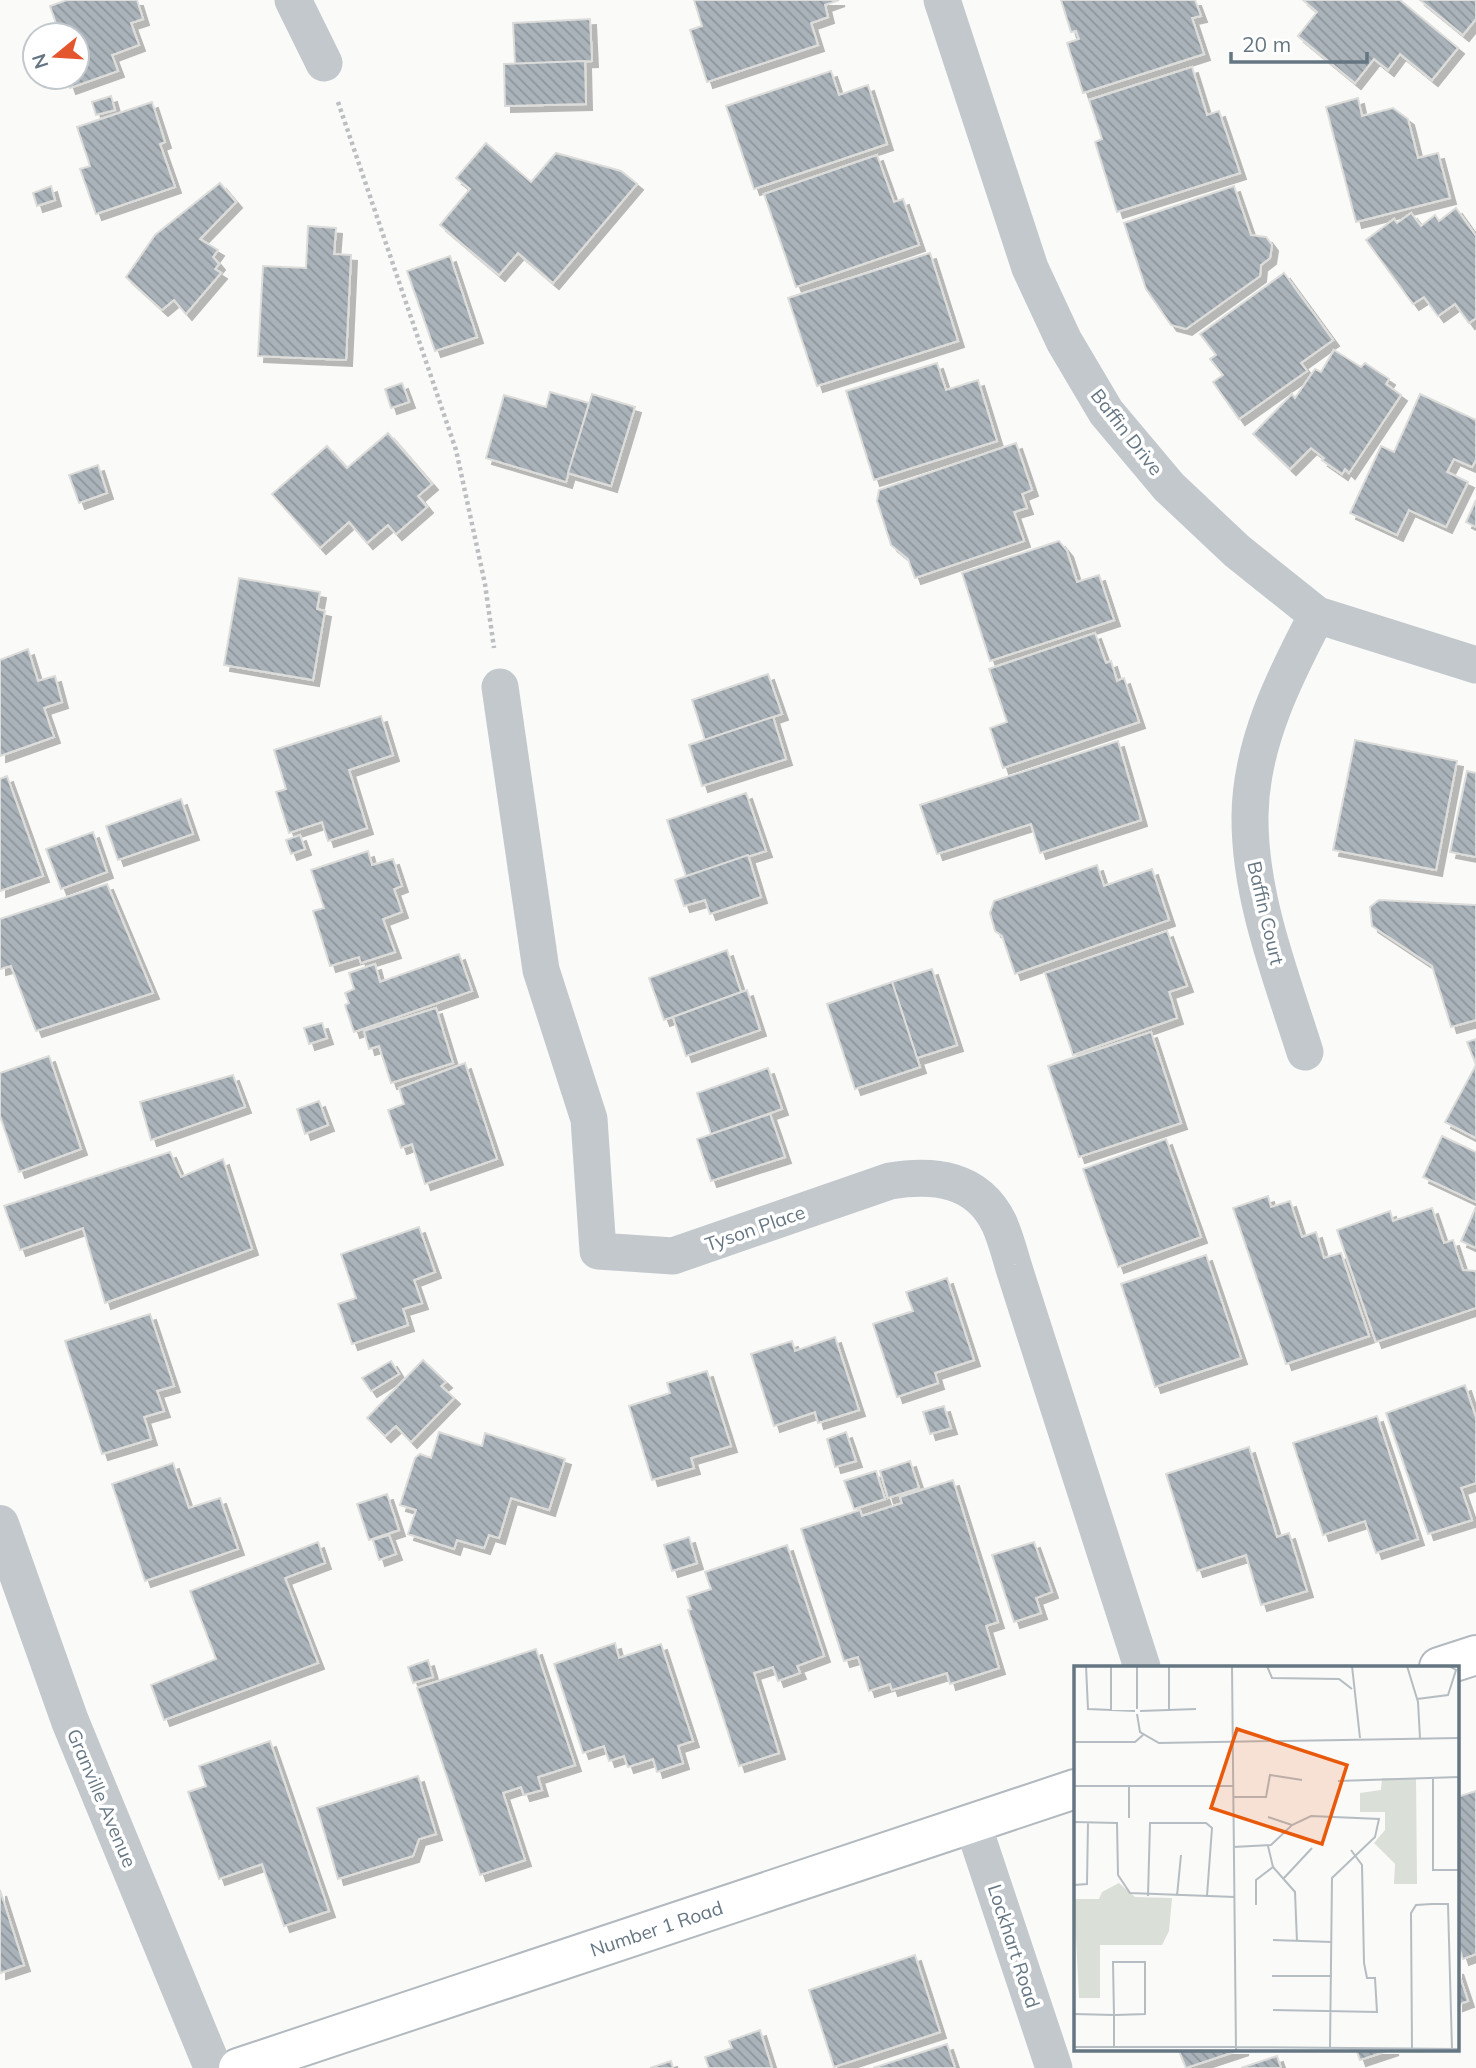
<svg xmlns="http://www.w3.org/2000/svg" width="1476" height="2068" viewBox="0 0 1476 2068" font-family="Mulish,sans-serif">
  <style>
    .building { fill: url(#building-back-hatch); stroke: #dcdcda; stroke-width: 2; filter: url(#shadow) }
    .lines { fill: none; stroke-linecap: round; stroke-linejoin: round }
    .secondary-casing { stroke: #b3babf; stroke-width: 42 }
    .path { stroke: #bbbfc2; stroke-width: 4.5; stroke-dasharray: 3.5 3.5; stroke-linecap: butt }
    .minor { stroke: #c3c8cc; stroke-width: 37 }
    .tertiary { stroke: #c3c8cc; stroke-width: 38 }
    .secondary { stroke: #fff; stroke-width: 38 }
    .labels { text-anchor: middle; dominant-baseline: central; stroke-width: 7; stroke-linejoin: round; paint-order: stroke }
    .street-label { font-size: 19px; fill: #657683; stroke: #fff }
    .inset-road { fill: none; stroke: #b5bdc2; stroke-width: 2 }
    .view { fill: #e8590c; fill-opacity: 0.15; stroke: #e8590c; stroke-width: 3.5 }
    .inset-edge { fill: none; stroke: #657683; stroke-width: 3.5 }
  </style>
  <defs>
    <pattern id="building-back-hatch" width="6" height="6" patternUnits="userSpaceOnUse" patternTransform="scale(1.75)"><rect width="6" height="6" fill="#aab3b9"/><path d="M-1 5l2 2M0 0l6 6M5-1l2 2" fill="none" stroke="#8e969c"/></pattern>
    <filter id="shadow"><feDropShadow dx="6" dy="6" stdDeviation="0" flood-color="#0004"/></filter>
  </defs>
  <rect width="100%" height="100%" fill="#fafaf8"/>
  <g class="building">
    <path d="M67,0H137L143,19L131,23L139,45L112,55L118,71L70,88L66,77H77V35H60L50,6Z"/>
    <path d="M694,0H839L825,5L828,17L811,23L818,45L707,82L690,30L702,26Z"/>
    <path d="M1061,0H1195L1201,16L1192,18L1204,54L1083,93L1067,43L1079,39L1076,31L1071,32Z"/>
    <path d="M1303,0H1400L1458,48L1432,80L1400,54L1388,70L1374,59L1355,83L1298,36L1317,12Z"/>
    <path d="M1420,0H1476V19L1463,35Z"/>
    <path d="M590,19L592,61L515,64L513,23Z"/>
    <path d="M585,61L586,104L505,106L504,64Z"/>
    <path d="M1192,67L1207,115L1219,111L1240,173L1117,212L1095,142L1102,139L1089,100Z"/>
    <path d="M831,71L839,95L868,85L887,144L754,189L726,106Z"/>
    <path d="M111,96L115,110L96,115L92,102Z"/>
    <path d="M1358,98L1362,116L1393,108L1408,119L1418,158L1438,153L1450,198L1356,222L1326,107Z"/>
    <path d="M152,102L165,142L160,144L175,187L96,214L80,169L90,166L77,127Z"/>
    <path d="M486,143L531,182L556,153L621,171L637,184L553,283L518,253L499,275L440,225L470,189L456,178Z"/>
    <path d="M877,155L894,202L903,199L919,245L796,287L764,194Z"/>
    <path d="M220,183L236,202L200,239L218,250L213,257L219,264L215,269L221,273L186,314L174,300L162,310L126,277L155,235Z"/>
    <path d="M51,186L55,200L37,206L33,193Z"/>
    <path d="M1234,186L1251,235L1266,237L1272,245L1270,258L1261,265L1260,276L1186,329L1171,325L1146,289L1124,223Z"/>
    <path d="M1456,208L1476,236V318L1469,323L1455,304L1438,316L1424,297L1413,304L1366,240L1394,219L1397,223L1411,213L1421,226L1435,215L1439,221Z"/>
    <path d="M308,226L336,228L334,254L351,255L346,360L258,356L263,266L306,268Z"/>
    <path d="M930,253L958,341L817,386L788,298Z"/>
    <path d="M450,256L477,337L435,351L407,271Z"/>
    <path d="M1284,273L1333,340L1301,363L1307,371L1239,419L1213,382L1223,375L1210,359L1216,355L1200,334Z"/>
    <path d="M1334,350L1361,367L1365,363L1389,379L1386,384L1401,395L1349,473L1345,469L1342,474L1322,460L1324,458L1311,448L1290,469L1253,434L1292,394L1295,398L1315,369L1321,372Z"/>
    <path d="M937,363L946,390L978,380L997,441L874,480L846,391Z"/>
    <path d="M402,383L409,402L391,408L385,389Z"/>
    <path d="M550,392L589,403L566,482L486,458L504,395L546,407Z"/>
    <path d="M592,394L635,407L611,486L568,473Z"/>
    <path d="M1420,394L1476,420V460L1472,467L1454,459L1447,472L1468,482L1446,527L1409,510L1397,535L1350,513L1381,446L1394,452Z"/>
    <path d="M388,433L432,484L418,496L427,507L396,534L388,525L367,543L349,522L320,548L272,494L327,446L347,468Z"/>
    <path d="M1016,443L1032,490L1022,494L1027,508L1014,512L1024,541L915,578L908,559L891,545L877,501L879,490Z"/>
    <path d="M98,465L107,493L79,503L69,475Z"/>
    <path d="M1476,500V527L1466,522Z"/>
    <path d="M1059,541L1067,551L1077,582L1099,575L1114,620L990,661L962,573Z"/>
    <path d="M239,578L320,592L317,609L325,611L313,680L224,665Z"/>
    <path d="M1095,633L1106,663L1111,661L1117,681L1124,678L1139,722L1003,768L990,728L1007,722L989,669Z"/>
    <path d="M28,649L38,681L55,676L62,702L44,708L54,737L0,756V660Z"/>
    <path d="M768,674L782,714L705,740L692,700Z"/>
    <path d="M381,716L393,755L349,770L367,828L328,841L322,822L289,833L276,792L286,789L274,750Z"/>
    <path d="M773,717L786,759L702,786L689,745Z"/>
    <path d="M1355,740L1457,761L1436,870L1333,850Z"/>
    <path d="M1118,741L1141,820L1040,853L1031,824L937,854L920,805Z"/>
    <path d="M1467,771L1476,773V857L1450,852Z"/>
    <path d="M7,776L43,876L0,891V779Z"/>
    <path d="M746,793L766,851L686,876L667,820Z"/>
    <path d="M181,799L193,834L118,860L106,826Z"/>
    <path d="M93,832L107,872L61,889L46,849Z"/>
    <path d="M300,835L305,849L291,854L286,840Z"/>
    <path d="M368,851L372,865L393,859L402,886L394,889L402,912L383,919L395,952L361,963L359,957L330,966L313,911L324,908L311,870Z"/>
    <path d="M748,855L761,897L710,914L705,900L684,906L675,880Z"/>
    <path d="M1097,865L1104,886L1152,869L1169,920L1015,974L1002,936L995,931L990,913L994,901Z"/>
    <path d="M107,884L153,993L36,1031L11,966L0,969V919Z"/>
    <path d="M1379,900L1476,905V1020L1451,1027L1432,966L1372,926L1370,907Z"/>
    <path d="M1167,931L1187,986L1169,992L1177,1018L1073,1055L1045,973Z"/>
    <path d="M727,950L741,992L664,1020L649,978Z"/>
    <path d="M459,954L472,991L354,1032L345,1005L349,1003L345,993L354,989L349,973L375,964L380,982Z"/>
    <path d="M932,969L957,1045L917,1058L892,982Z"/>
    <path d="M892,982L920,1067L855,1089L827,1004Z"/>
    <path d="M747,990L760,1030L686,1056L673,1017Z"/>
    <path d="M436,1008L453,1063L391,1083L379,1046L369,1049L364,1031Z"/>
    <path d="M322,1023L327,1038L309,1044L304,1028Z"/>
    <path d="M1151,1032L1181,1123L1079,1157L1048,1066Z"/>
    <path d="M1476,1039V1138L1445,1122L1476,1065L1467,1042Z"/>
    <path d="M49,1056L81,1149L19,1172L0,1116V1073Z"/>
    <path d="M465,1063L497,1159L425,1184L412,1144L401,1148L388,1110L404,1104L399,1088Z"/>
    <path d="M768,1068L782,1109L711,1134L697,1093Z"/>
    <path d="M233,1075L245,1107L151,1140L140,1102Z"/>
    <path d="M319,1101L328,1125L305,1134L297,1109Z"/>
    <path d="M770,1114L785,1157L711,1181L697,1139Z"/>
    <path d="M1442,1136L1476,1152V1202L1423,1177Z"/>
    <path d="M1166,1139L1201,1237L1118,1267L1083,1169Z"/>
    <path d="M170,1152L181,1177L223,1159L252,1249L105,1303L83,1228L20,1250L4,1206Z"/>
    <path d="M1268,1196L1271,1207L1290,1201L1302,1237L1316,1232L1324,1258L1341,1253L1369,1336L1286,1364L1233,1208Z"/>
    <path d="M1476,1207V1248L1461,1241Z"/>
    <path d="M1432,1208L1444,1243L1453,1240L1463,1270L1476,1271V1308L1376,1342L1337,1230L1390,1211L1393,1221Z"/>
    <path d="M419,1227L435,1272L414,1280L422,1303L403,1309L408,1325L352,1344L338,1304L356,1298L341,1254Z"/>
    <path d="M1206,1255L1241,1358L1155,1387L1121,1284Z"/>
    <path d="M947,1278L974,1360L935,1373L938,1383L897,1397L873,1324L913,1311L906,1292Z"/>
    <path d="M150,1314L174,1386L157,1391L164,1411L144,1417L151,1439L102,1454L65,1341Z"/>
    <path d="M835,1337L859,1410L818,1423L815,1412L774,1426L751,1354L792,1341L795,1351Z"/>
    <path d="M423,1360L446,1382L441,1386L454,1398L411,1442L396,1426L385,1436L367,1418Z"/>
    <path d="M391,1361L399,1374L371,1391L362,1378Z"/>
    <path d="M707,1371L731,1446L691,1458L694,1468L652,1480L629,1406L670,1393L667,1383Z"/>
    <path d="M1465,1385L1476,1418V1483L1461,1488L1472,1520L1428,1534L1386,1413Z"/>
    <path d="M944,1406L951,1428L930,1434L923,1412Z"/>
    <path d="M1377,1416L1418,1539L1376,1553L1365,1521L1323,1535L1293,1443Z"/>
    <path d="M439,1432L482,1446L485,1433L565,1459L549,1510L511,1498L499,1538L489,1535L484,1548L457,1540L454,1549L408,1534L416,1510L400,1505L415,1458L420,1454L431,1458Z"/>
    <path d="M846,1432L856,1461L835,1467L827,1439Z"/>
    <path d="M1249,1447L1277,1537L1289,1533L1307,1591L1261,1605L1246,1555L1197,1571L1166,1474Z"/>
    <path d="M910,1461L919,1488L888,1498L880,1471Z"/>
    <path d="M173,1463L189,1508L220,1498L238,1549L145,1581L112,1484Z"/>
    <path d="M876,1471L885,1499L854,1509L844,1481Z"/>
    <path d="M953,1480L998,1622L986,1626L999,1668L950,1684L947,1673L892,1690L890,1684L869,1691L858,1657L844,1661L801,1529L860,1510L862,1516L902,1503L900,1497Z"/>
    <path d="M387,1494L399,1530L369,1540L357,1504Z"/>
    <path d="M389,1535L396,1554L379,1560L373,1540Z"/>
    <path d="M689,1537L697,1563L672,1571L664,1545Z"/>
    <path d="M318,1542L325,1563L285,1578L318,1663L164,1720L151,1685L216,1659L190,1591Z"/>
    <path d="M1034,1542L1052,1592L1036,1598L1041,1613L1014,1622L992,1555Z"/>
    <path d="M787,1545L824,1656L797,1666L800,1673L778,1681L773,1667L754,1673L779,1753L739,1766L688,1610L691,1609L687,1597L711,1589L705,1572Z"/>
    <path d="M615,1643L619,1658L661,1644L693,1741L678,1746L683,1763L657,1772L653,1759L628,1767L624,1756L609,1761L604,1746L583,1753L554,1664Z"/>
    <path d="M536,1649L575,1765L538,1777L542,1790L524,1795L521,1787L503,1793L525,1860L480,1875L417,1688Z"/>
    <path d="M428,1660L433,1677L413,1683L408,1667Z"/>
    <path d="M270,1741L329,1911L284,1926L262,1864L219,1879L188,1792L206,1786L199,1766Z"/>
    <path d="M418,1776L436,1834L419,1839L413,1856L338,1879L317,1808Z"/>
    <path d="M1476,1791V1954L1463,1959L1457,1941V1797Z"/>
    <path d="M0,1890L24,1965L0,1973Z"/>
    <path d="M915,1955L940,2032L834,2067L809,1990Z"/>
    <path d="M1457,1968L1468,2001L1457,2005Z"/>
    <path d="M760,2030L772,2068H709L705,2057L732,2048L729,2041Z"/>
    <path d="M947,2044L955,2068H873Z"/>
    <path d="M1178,2049H1243L1186,2068Z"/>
    <path d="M1356,2049H1393L1360,2060Z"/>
    <path d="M1277,2056L1281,2068H1241Z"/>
    <path d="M671,2061L673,2068H650Z"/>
  </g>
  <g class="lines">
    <defs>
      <g id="secondary">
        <path d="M1439,1667L1476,1655"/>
        <path id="s1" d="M238,2068L1075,1789"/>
      </g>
    </defs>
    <use href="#secondary" class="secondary-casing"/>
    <path class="path" d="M338,102L456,450L485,584L494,648"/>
    <g class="minor">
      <path d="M293,0L324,63"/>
      <path d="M942,0L1030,268L1064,341L1106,412L1169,487L1237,551L1317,615L1476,665"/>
      <path d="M500,687L541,970L589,1119L598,1251L673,1256L890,1181C934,1174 977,1178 999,1223C1005,1236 1009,1251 1013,1265L1142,1667"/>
      <path d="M1305,1052C1281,976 1249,896 1250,815C1251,743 1285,676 1317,615"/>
      <path d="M973,1825L1054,2068"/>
    </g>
    <path class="tertiary" d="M0,1524L70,1721L213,2068"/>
    <use href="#secondary" class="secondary"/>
  </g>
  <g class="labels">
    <g class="street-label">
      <text transform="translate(1127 432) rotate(52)">Baffin Drive</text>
      <text transform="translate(1266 913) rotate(77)">Baffin Court</text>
      <text transform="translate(755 1228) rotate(-19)">Tyson Place</text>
      <text transform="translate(102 1798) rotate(67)">Granville Avenue</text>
      <text stroke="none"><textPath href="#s1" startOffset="441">Number 1 Road</textPath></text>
      <text transform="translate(1014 1946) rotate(72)">Lockhart Road</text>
    </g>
  </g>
  <g transform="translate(1074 1666)">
    <rect width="385" height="385" fill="#fafaf8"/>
    <path d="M308,112L342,113L343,218H320L321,198L300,177L311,164V146H286V127L307,124ZM45,217L61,231L98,232L95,265L88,279H26V332H5L0,233H25L28,226Z" fill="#dadfd7"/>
    <path class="inset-road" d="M12,0L14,43L61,45M37,0V45M158,0L162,385M193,0L198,12L265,13L278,23M278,0L286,72M333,0L344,36L346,72M343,33L374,29L382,4L375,0M63,43V0M66,45L122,43M95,45V0M63,48L66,66L85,77L385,72M0,76H61L69,69M359,111V204H385M264,115L385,111M0,120H159M55,120V152M159,131H192L196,109L228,114M194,151L218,159M0,156L43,157L44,209L56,227L161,231M194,180L199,201L221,226L223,276M159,181L197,179L218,159L237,150L305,153L301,171L258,212L256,382M210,212L238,182M0,219L13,218L14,156M74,230L76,157H132L138,162L133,230M103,230L107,189M182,239V214L199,201M199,274L258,276M198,310H258M199,344L303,346L301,312H293L290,297L288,199L277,184M0,348L40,349H42L71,348V296H39L40,349V381M0,381H162M162,381L385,383M338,383L337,247L342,239L358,238H374L378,383"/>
    <path class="view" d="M163,63L273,99L248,178L137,142Z"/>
    <rect width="385" height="385" class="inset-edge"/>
  </g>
  <g transform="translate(56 56) rotate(252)"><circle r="33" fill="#ffffff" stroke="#c1c8cd" stroke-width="2"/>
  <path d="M0-5L12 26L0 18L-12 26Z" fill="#e4572e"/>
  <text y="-10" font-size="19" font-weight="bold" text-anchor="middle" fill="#657683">N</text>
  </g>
  <path d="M1231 52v10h136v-10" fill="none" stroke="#657683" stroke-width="3.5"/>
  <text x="1242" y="52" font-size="21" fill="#657683" stroke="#ffffff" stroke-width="5" paint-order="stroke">20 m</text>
</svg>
